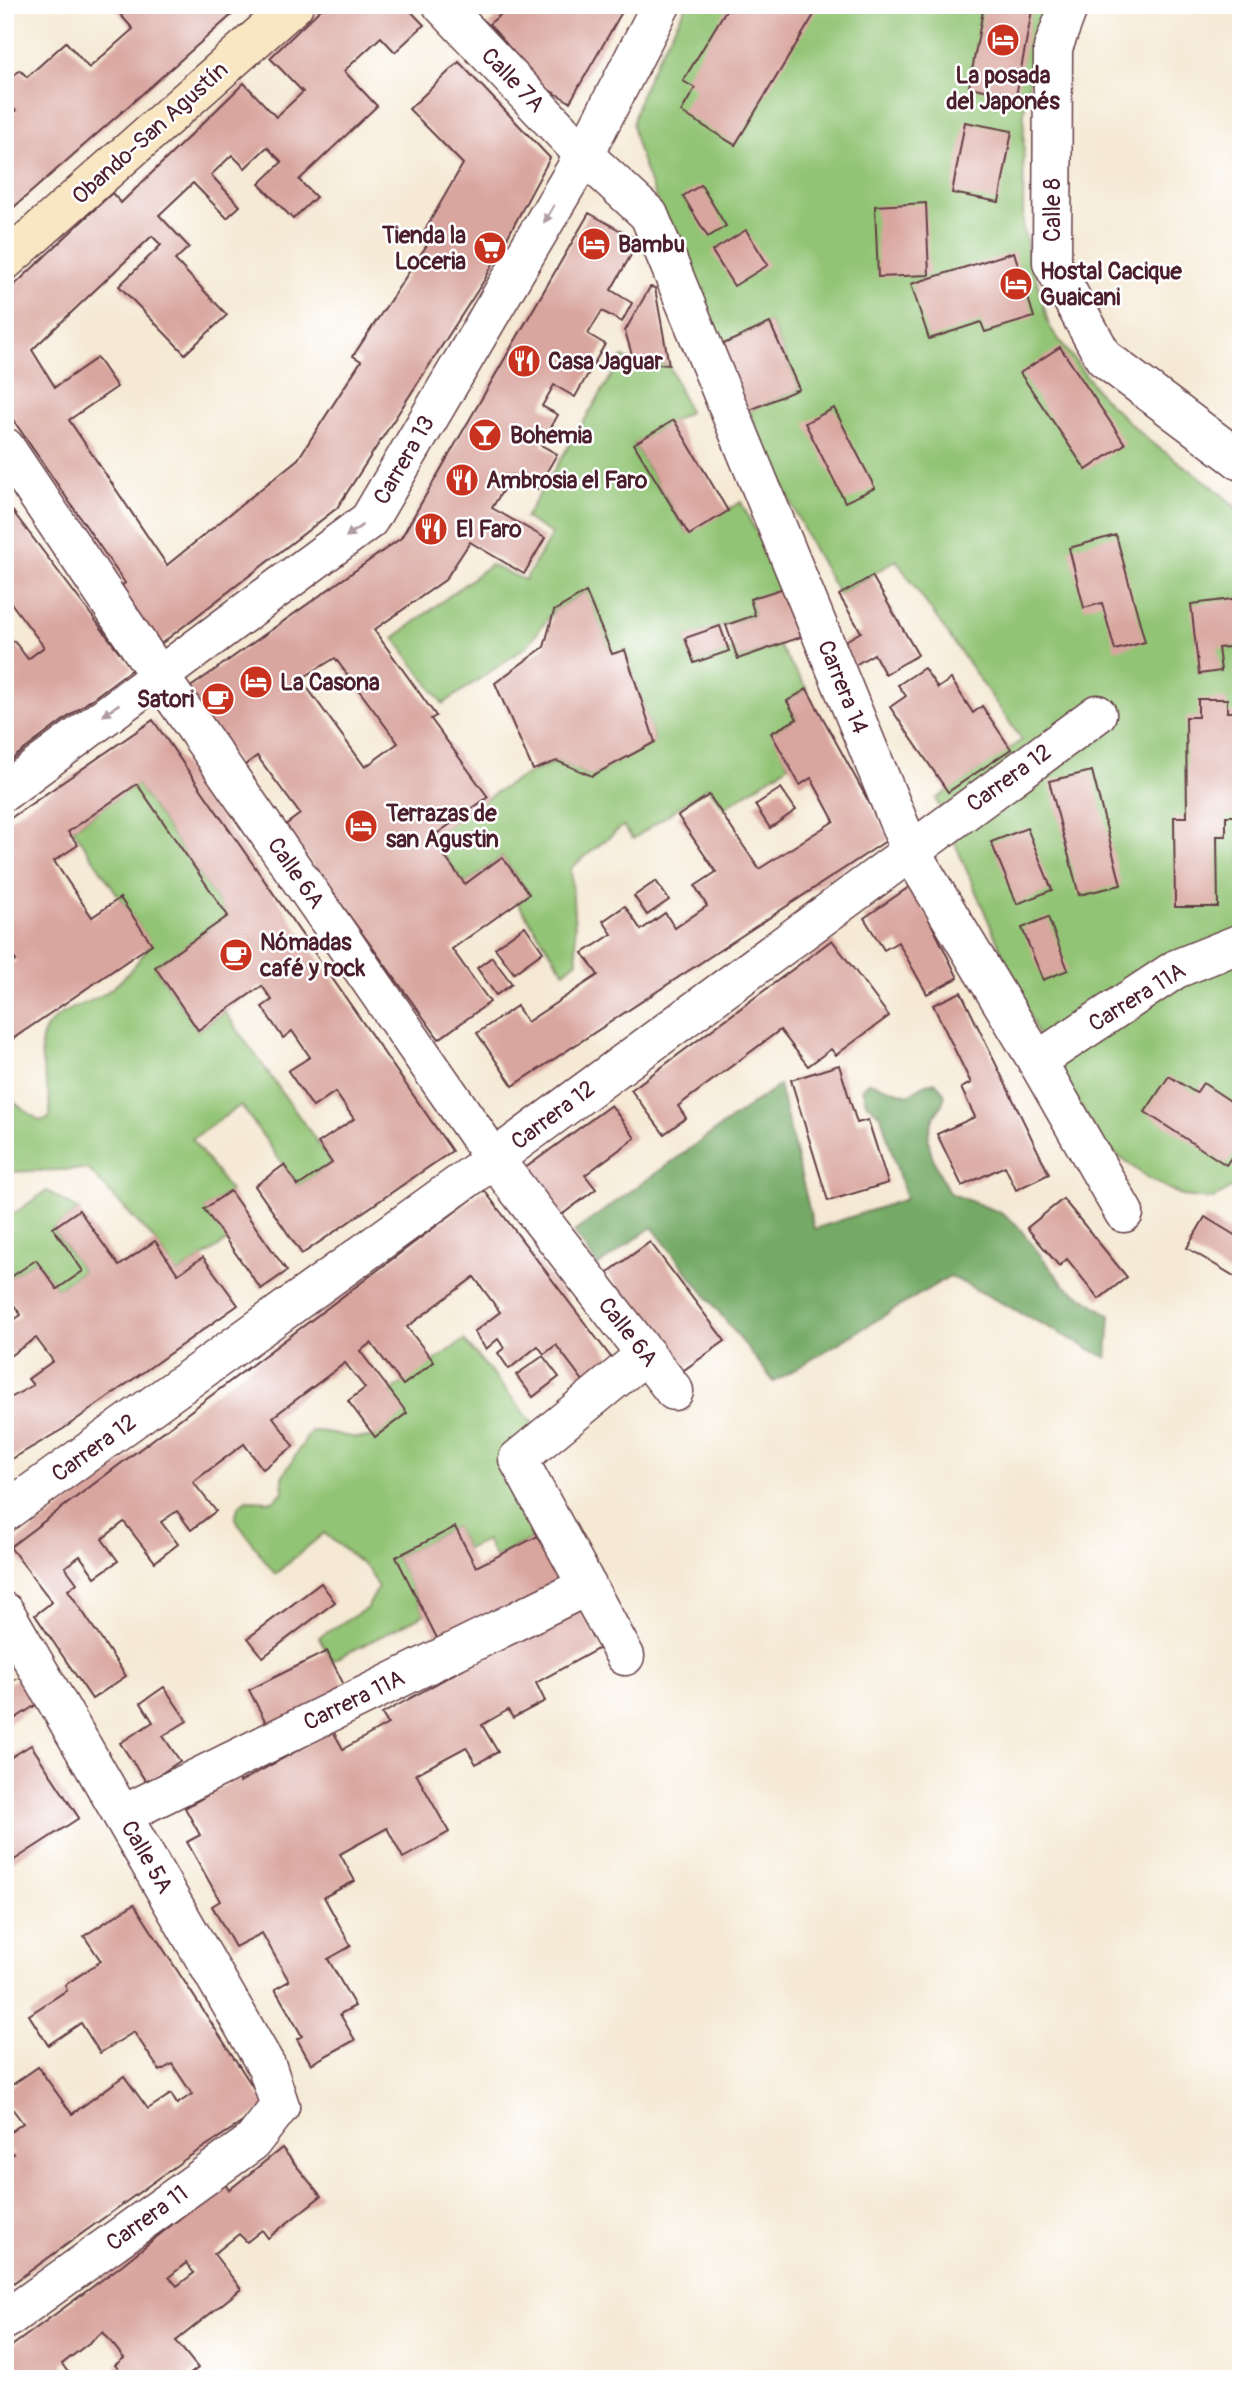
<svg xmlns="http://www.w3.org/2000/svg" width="1246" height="2384" viewBox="0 0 1246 2384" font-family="Pangolin,sans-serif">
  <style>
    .green { fill: #92c474; stroke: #6e7250; stroke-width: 2 }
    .forest { fill: #75aa66; stroke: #606448; stroke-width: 2 }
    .building { fill: #d9a69f; fill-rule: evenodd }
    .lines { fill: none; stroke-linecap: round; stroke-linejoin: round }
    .street-casing { stroke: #643d44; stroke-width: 41 }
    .secondary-casing { stroke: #643d44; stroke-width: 41 }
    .street { stroke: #fff; stroke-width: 38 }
    .secondary { stroke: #f9e7c3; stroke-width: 38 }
    .oneway { fill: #ae9aa0 }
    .labels { text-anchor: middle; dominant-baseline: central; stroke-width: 5; stroke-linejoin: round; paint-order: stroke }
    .poi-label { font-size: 23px; font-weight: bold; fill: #4a1f2b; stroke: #fff; text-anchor: start }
    .street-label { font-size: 23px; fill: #4a1f2b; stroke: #fff }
  </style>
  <rect width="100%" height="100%" fill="#fff"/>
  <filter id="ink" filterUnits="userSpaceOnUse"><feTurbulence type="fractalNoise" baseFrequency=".0143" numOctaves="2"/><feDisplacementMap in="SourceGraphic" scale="14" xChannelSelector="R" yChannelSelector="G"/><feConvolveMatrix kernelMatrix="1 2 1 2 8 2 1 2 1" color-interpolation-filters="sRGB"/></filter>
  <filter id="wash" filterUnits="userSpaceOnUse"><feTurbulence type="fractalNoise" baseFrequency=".00686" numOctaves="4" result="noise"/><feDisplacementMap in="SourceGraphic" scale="28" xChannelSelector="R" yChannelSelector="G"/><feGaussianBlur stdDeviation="1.57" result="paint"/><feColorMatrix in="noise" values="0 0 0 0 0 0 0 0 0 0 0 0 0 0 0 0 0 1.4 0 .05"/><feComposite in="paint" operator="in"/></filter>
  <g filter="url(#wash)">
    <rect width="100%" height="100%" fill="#f5e9d4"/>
    <g class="green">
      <path d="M687,5H1044L1024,109L1023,229L1049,326L1102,397L1148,440L1211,485L1241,512V1182L1213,1199L1182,1196L1148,1178L1105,1146L1042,1045L936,799L1022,740L896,560L839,595L811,545L748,411L799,389L770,323L719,346C705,311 628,145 633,122C642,80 667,42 687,5Z"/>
      <path d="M623,357L634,362L669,365L689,412L634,444L688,534L741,502L784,588L751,599L755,615L685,638L694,663L735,649L739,659L778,645L807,689L787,701L797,719L772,733L789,765L724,808L708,787L633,839L623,826L571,868L577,961L564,972L517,902L529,893L502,857L465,884L431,838C471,809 510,779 557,761L592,776L655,742L625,651L612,654L585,592L554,611L527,646L443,704L394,638L490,565L525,580L552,534L525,518Z"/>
      <path d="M137,784L228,916L155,967L198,1030L225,1012L332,1163L298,1186L241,1105L192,1139L230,1191L205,1209L227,1241L178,1274L155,1241L88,1169L5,1172V1096L40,1121L50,1118C52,1094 41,1072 41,1048C42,1012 78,1009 102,995C123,983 137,962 151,944L73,829Z"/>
      <path d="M47,1191L79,1210L53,1229L83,1271L57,1289L36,1260L5,1281V1211L10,1216Z"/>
      <path d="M464,1340L537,1428L551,1529L495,1557L486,1540L467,1549L455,1527L396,1557L425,1614L332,1661L319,1637L367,1608L378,1588L369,1570L324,1533L275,1574L235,1519L238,1507L246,1500L273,1501L283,1492L282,1477L311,1431C334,1430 353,1442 375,1436L390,1392Z"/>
    </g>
    <path class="forest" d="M869,1082L908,1095L926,1084L936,1082L945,1094C943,1106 938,1109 933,1119C920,1144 939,1170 949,1193L999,1212L1016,1224L1064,1285L1110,1315L1107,1358L950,1276L774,1382L652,1227L598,1266L574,1232L779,1085L814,1229L906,1199L881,1116L866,1102L862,1088Z"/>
    <g id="blocks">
      <g class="building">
        <path d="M112,5H243L5,215V120L16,111L5,99V82L20,70L27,77L66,42L89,68L133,29Z"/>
        <path d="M325,5H405L424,25L395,52L381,37L344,71L377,106L299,180L316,197L293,219L259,184L282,162L267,147L245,168L232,155L211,175L240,206L227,218L193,183L159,215L189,247L175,260L227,315L185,354L119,286L161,245L152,236L32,350L55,387L97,358L117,387L69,420L167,565L298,459L361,361L353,356L429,242L422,235L463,164L409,109L459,62L550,158L485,279L337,508L158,646L115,591L125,583L5,408V294L112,193L121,203L244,83L276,117L303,92L270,58Z"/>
        <path d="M512,5H626L570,102L516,71L522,62L489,24Z"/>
        <path d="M729,5H820L735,145L681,112L695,88L683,81Z"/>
        <path d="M984,5H1033L1016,96L969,87Z"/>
        <path d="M965,122L1012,131L999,202L952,193Z"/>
        <path d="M701,185L726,226L708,237L683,196Z"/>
        <path d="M926,203L929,275L878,277L875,206Z"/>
        <path d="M589,213L639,241L611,290L632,303L622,322L602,311L588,334L605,344L575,397L554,385L542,406L558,415L541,445L557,454L537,489L512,475L492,508L545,538L524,574L470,542L445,580L374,630L436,716L431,719L488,797L431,838L465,884L502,857L529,894L452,949L490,1002L439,1039L284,826L300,814L257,756L241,768L185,691L401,538ZM335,658L398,743L365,767L301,679Z"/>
        <path d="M746,230L768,265L734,286L712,251Z"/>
        <path d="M1014,252L1034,317L985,332L981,322L929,339L911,284Z"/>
        <path d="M650,287L655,288L669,365L634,362L625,331Z"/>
        <path d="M770,323L799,389L748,411L719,346Z"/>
        <path d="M1060,347L1125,444L1086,470L1020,373Z"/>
        <path d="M834,408L875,488L845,502L805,423Z"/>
        <path d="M674,420L728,511L689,535L634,444Z"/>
        <path d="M5,501L132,669L5,764V647L14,641L28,659L44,647L5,595Z"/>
        <path d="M1116,535L1145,642L1115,650L1102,603L1084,608L1069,548Z"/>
        <path d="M872,576L918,655L885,674L874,654L855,665L842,643L861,632L839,595Z"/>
        <path d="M784,588L801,637L738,659L726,625L755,615L750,599Z"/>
        <path d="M586,592L612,654L625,650L655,742L592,776L557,761L533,770L495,683L544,647L554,611Z"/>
        <path d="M1241,598V646L1218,648L1221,671L1199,674L1191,604Z"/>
        <path d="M720,626L729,651L694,663L685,638Z"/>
        <path d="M924,668L938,688L951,679L973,713L982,706L1011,749L948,792L890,707L906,696L898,685Z"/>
        <path d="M807,689L889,839L513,1086L477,1033L517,1006L527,1022L598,975L583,953L612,934L603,921L625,906L641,930L665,913L675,928L707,906L695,886L716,872L678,816L709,795L759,869L834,821L811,778L800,785L771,733L797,719L787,701Z"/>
        <path d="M1198,699H1227V712H1241V816H1226V836H1217L1218,907H1175L1174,817H1187L1186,717H1198Z"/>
        <path d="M153,720L452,1151L302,1254L255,1186L284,1165L298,1186L332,1163L318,1143L354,1119L335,1092L313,1107L288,1071L310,1057L292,1031L283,1038L262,1007L272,1000L262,986L198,1030L155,967L228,916L137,784L68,832L78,845L54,861L92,917L120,898L152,944L5,1044V968L16,961L5,945V822Z"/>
        <path d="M1092,771L1121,885L1079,895L1049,781Z"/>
        <path d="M781,788L796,810L770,828L755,805Z"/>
        <path d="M1027,828L1052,890L1017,904L991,842Z"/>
        <path d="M656,881L669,900L647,915L634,896Z"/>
        <path d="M912,885L958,978L927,994L898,942L884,950L864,918Z"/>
        <path d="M1048,917L1068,970L1043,980L1022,928Z"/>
        <path d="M525,926L543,952L514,973L495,948Z"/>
        <path d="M832,940L889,1016L836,1055L831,1049L808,1066L780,1030L678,1106L686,1118L664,1134L631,1090Z"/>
        <path d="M492,957L512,984L496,995L477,968Z"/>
        <path d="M961,992L1049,1174L1016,1190L1005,1166L962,1186L937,1134L975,1117L961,1088L971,1083L933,1005Z"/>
        <path d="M839,1065L857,1123L868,1120L888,1183L828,1201L791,1080Z"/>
        <path d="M1169,1076L1196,1093L1203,1083L1241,1108V1143L1226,1165L1145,1112Z"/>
        <path d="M611,1105L635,1138L585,1175L596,1189L560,1216L524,1169Z"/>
        <path d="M484,1190L613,1360L584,1382L556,1345L544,1354L538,1346L509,1369L498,1353L504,1348L498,1339L486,1349L474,1332L500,1312L474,1277L407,1327L434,1362L403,1385L371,1343L360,1351L407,1413L375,1437L348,1401L365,1388L345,1363L273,1417L294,1446L263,1469L244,1444L193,1482L216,1511L191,1530L177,1511L161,1522L178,1544L155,1562L124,1522L102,1539L118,1561L95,1577L80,1556L65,1567L77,1583L68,1590L126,1676L92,1699L35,1615L52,1602L10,1547Z"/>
        <path d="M230,1191L287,1271L261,1289L204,1209Z"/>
        <path d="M1063,1199L1127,1277L1099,1299L1067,1259L1059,1266L1027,1228Z"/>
        <path d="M79,1210L119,1266L155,1241L178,1274L203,1257L238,1305L63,1429L5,1463V1401L33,1385L28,1379L53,1361L36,1338L5,1359V1326L21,1315L5,1293V1281L36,1260L57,1289L83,1271L53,1228Z"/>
        <path d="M1205,1217L1241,1239L1239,1279L1187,1248Z"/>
        <path d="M650,1242L725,1341L681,1372L607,1273Z"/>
        <path d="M543,1356L559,1377L533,1397L516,1375Z"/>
        <path d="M455,1527L476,1567L546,1532L571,1580L441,1646L396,1557Z"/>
        <path d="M321,1583L335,1602L263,1657L248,1638Z"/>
        <path d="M578,1605L601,1647L536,1683L545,1701L513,1718L508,1710L482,1725L498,1752L476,1764L466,1747L416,1774L449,1832L403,1858L387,1828L340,1854L355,1881L324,1897L351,1946L328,1959L355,2006L340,2014L355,2040L311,2064L297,2039L302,2036L275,1989L289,1981L262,1933L235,1947L212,1906L220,1901L187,1842L200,1835L185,1808L238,1778L240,1782L333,1731L343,1749L388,1724L382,1714Z"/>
        <path d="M327,1651L348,1693L271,1732L249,1690Z"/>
        <path d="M25,1674L42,1701L5,1725V1686Z"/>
        <path d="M164,1687L187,1721L163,1736L180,1761L147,1783L120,1743L153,1722L141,1703Z"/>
        <path d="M31,1745L79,1818L5,1866V1761Z"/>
        <path d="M134,1904L266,2107L184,2160L5,2289V2159L13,2154L5,2144V2136L23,2123L5,2099V2090L38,2067L72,2114L124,2076L148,2109L171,2094L177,2104L192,2094L172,2064L160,2071L134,2032L100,2053L81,2023L48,2045L29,2015L67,1990L65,1985L101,1961L84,1936Z"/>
        <path d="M282,2148L321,2196L268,2238L262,2230L247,2242L239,2234L214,2254L241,2289L176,2341L198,2368L184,2379H126L115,2365L124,2358L103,2332L62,2364L73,2379H5V2351L118,2268L224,2183L229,2190ZM186,2263L194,2273L177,2286L169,2277Z"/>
      </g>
    </g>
  </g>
  <g filter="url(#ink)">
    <use href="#blocks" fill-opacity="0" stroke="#643d44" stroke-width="2"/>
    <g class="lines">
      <defs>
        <g id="street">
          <path d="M442,5L584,155L649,215L910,850L1037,1061L1124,1213"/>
          <path d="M1069,5L1053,48L1052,263L1104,358L1241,461"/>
          <path d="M5,447L158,674L494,1159L674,1391"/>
          <path d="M5,791L369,520L584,155L661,5"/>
          <path d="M1037,1061L1176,969L1241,943"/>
          <path d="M5,1512L494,1159L1097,714"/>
          <path d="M5,1612L267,2067L280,2106L252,2142L5,2320"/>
          <path d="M625,1656L518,1459L646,1354"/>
          <path d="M122,1815L587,1586"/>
        </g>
        <path id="secondary" d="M5,261L294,5"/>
      </defs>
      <use href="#street" class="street-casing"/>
      <use href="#secondary" class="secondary-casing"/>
      <use href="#street" class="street"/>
      <use href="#secondary" class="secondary"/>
    </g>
    <defs><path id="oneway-solid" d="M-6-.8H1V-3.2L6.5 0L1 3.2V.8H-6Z" transform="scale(1.75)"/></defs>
    <g class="oneway">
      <use href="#oneway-solid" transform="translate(549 214) rotate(120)"/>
      <use href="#oneway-solid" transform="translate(354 531) rotate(144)"/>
      <use href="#oneway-solid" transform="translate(111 710) rotate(143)"/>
    </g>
  </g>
  <defs>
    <symbol id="hotel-disc" viewBox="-11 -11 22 22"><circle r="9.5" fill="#c8321e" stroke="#fff"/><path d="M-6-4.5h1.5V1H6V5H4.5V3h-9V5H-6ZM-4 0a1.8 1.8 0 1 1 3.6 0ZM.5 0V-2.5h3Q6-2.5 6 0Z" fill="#fff"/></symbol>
    <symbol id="supermarket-disc" viewBox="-11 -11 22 22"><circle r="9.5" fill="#c8321e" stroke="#fff"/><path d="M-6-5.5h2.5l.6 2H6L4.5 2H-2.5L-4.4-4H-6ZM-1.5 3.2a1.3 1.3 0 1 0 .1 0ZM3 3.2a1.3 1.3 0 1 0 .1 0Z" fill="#fff"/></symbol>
    <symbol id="restaurant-disc" viewBox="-11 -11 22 22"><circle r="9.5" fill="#c8321e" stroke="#fff"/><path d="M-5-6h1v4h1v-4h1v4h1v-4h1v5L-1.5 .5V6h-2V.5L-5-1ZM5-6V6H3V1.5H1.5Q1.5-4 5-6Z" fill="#fff"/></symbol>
    <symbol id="bar-disc" viewBox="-11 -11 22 22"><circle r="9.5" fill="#c8321e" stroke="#fff"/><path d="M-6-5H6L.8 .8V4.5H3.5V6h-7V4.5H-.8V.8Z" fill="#fff"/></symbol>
    <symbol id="cafe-disc" viewBox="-11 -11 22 22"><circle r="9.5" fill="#c8321e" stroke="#fff"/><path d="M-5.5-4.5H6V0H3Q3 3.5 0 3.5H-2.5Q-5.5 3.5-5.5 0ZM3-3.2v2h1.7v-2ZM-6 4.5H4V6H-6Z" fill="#fff"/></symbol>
  </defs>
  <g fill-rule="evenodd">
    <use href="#hotel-disc" x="984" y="21" width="38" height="38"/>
    <use href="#hotel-disc" x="575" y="225" width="38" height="38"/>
    <use href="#supermarket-disc" x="471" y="229" width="38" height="38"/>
    <use href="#hotel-disc" x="997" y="265" width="38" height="38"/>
    <use href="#restaurant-disc" x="505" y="342" width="38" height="38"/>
    <use href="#bar-disc" x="466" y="416" width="38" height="38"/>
    <use href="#restaurant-disc" x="443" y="461" width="38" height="38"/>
    <use href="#restaurant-disc" x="412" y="510" width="38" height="38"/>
    <use href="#hotel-disc" x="237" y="663" width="38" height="38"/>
    <use href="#cafe-disc" x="199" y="680" width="38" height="38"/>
    <use href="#hotel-disc" x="342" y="807" width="38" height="38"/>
    <use href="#cafe-disc" x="217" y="936" width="38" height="38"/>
  </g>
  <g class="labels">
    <g class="poi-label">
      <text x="1003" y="75" text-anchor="middle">La posada<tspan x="1003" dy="26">del Japonés</tspan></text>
      <text x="466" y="235" text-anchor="end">Tienda la<tspan x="466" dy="26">Loceria</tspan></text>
      <text x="618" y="244">Bambu</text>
      <text x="1040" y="271">Hostal Cacique<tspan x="1040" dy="26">Guaicani</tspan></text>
      <text x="548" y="361">Casa Jaguar</text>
      <text x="510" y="435">Bohemia</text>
      <text x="486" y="480">Ambrosia el Faro</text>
      <text x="456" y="529">El Faro</text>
      <text x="280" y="682">La Casona</text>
      <text x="194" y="699" text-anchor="end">Satori</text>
      <text x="386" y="813">Terrazas de<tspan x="386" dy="26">san Agustin</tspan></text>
      <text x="260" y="942">Nómadas<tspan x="260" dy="26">café y rock</tspan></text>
    </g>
    <g class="street-label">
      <text transform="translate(513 80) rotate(46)">Calle 7A</text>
      <text transform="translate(150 133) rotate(-42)">Obando-San Agustín</text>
      <text transform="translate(1052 210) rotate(-90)">Calle 8</text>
      <text transform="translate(404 460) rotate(-60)">Carrera 13</text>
      <text transform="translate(843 687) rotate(68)">Carrera 14</text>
      <text transform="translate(1009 778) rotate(-36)">Carrera 12</text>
      <text transform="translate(296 873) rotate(55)">Calle 6A</text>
      <text transform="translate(1137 997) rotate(-32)">Carrera 11A</text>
      <text transform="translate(553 1115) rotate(-37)">Carrera 12</text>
      <text transform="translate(628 1332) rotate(52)">Calle 6A</text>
      <text transform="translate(94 1448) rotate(-36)">Carrera 12</text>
      <text transform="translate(354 1700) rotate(-26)">Carrera 11A</text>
      <text transform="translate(147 1857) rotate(60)">Calle 5A</text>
      <text transform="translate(147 2218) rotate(-36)">Carrera 11</text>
    </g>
  </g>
  <rect width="1246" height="2384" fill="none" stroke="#fff" stroke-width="28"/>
</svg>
